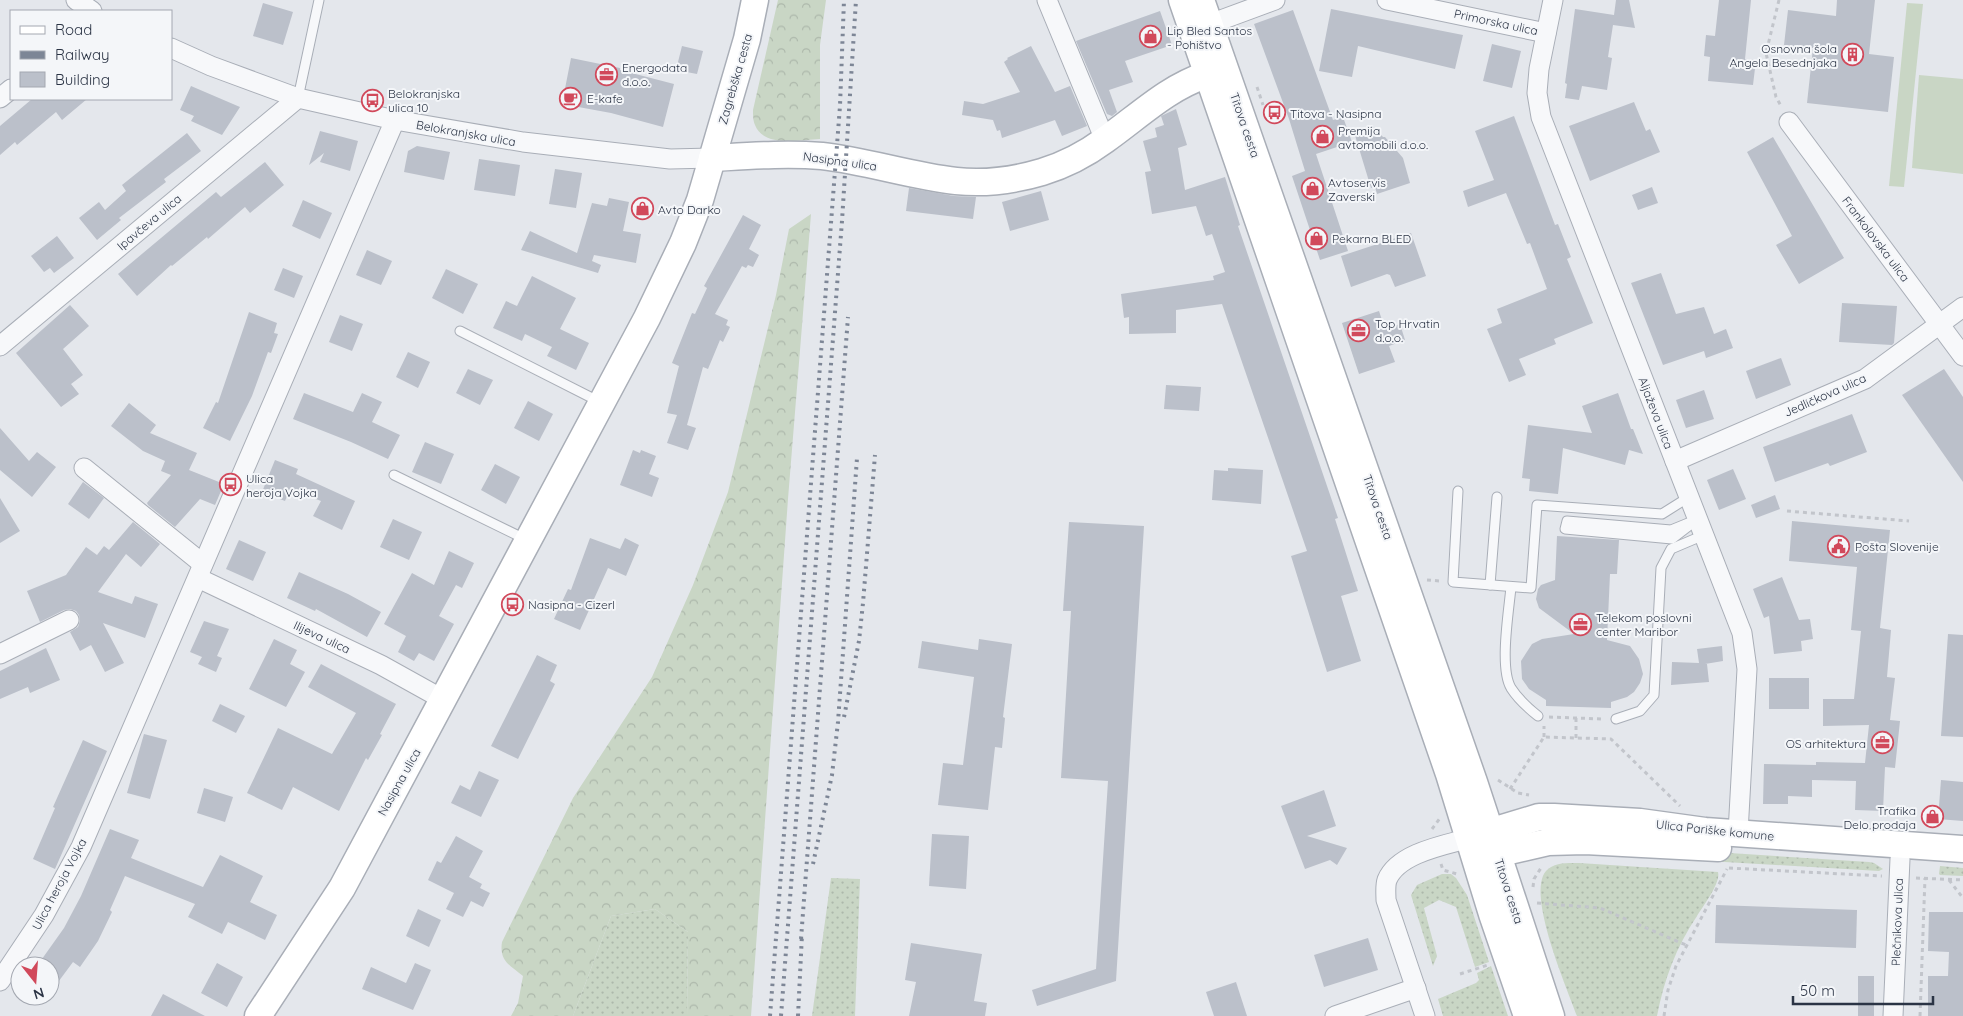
<svg xmlns="http://www.w3.org/2000/svg" width="1963" height="1016" viewBox="0 0 1963 1016" font-family="Quicksand,sans-serif">
  <style>
    .grass { fill: url(#grass-dots) }
    .forest { fill: url(#forest-crowns) }
    .pitch { fill: #c9d6c5 }
    .building { fill: #bbc0ca }
    .lines { fill: none; stroke-linecap: round; stroke-linejoin: round }
    .lane-casing { stroke: #a9aeb7; stroke-width: 11 }
    .street-casing { stroke: #a9aeb7; stroke-width: 21 }
    .secondary-casing { stroke: #a9aeb7; stroke-width: 29 }
    .path { stroke: #c2c5cb; stroke-width: 3; stroke-dasharray: 4 4; stroke-linecap: butt }
    .lane { stroke: #f7f8fa; stroke-width: 9 }
    .street { stroke: #f7f8fa; stroke-width: 19 }
    .secondary { stroke: #fff; stroke-width: 26 }
    .rail { stroke: #7d8696; stroke-width: 4; stroke-dasharray: 2.5 5; stroke-linecap: butt }
    .labels { text-anchor: middle; dominant-baseline: central; stroke-width: 4; stroke-linejoin: round; paint-order: stroke }
    .street-label { font-size: 12px; fill: #2b3445; stroke: #f4f6f9 }
    .poi-label { font-size: 12px; fill: #2b3445; stroke: #f4f6f9; text-anchor: start }
  </style>
  <defs>
    <pattern id="grass-dots" width="8" height="8" patternUnits="userSpaceOnUse" patternTransform="scale(1.25)"><rect width="8" height="8" fill="#c9d6c5"/><path d="M2 2h.1M6 6h.1" fill="none" stroke="#adb8ab" stroke-width="1.8" stroke-linecap="round"/></pattern>
    <pattern id="forest-crowns" width="20" height="18" patternUnits="userSpaceOnUse" patternTransform="scale(1.25)"><rect width="20" height="18" fill="#c9d6c5"/><path d="M2 6a3 3 0 1 1 6 0M12 15a3 3 0 1 1 6 0" fill="none" stroke="#adb8ab"/></pattern>
  </defs>
  <rect width="100%" height="100%" fill="#e4e7ec"/>
  <g class="grass">
    <path d="M1714,852L1869,862L1874,863L1883,869L1879,871L1572,853Z"/>
    <path d="M1579,863L1718,872C1721,883 1703,906 1697,916C1676,947 1664,980 1657,1016H1577C1567,988 1526,894 1546,871C1554,862 1568,863 1579,863Z"/>
    <path d="M1940,866L1963,868V876L1940,875L1939,874Z"/>
    <path d="M1442,874H1451L1456,878L1467,895L1489,962L1475,967L1456,907L1439,900L1424,908L1437,956L1433,966L1411,895L1417,885Z"/>
    <path d="M831,878L860,879L855,1016H812Z"/>
    <path d="M655,909L688,932L687,1016H573L611,916Z"/>
    <path d="M1491,966L1508,1016H1443L1438,999L1476,983L1479,980L1477,973Z"/>
  </g>
  <g class="forest">
    <path d="M778,0H826L820,45V139C801,140 764,148 755,125C753,121 753,114 753,110Z"/>
    <path d="M811,214L788,499L751,1016H687L688,932L655,909L611,916L573,1016H511L518,1003L523,976C510,965 499,961 502,942L573,798L652,677L693,585L728,492L776,295L789,229Z"/>
  </g>
  <g class="pitch">
    <path d="M1907,3L1923,4L1904,187L1889,186Z"/>
    <path d="M1919,75L1963,79V174L1912,168Z"/>
  </g>
  <g class="building">
    <path d="M1616,0H1629L1635,28L1613,25L1608,57L1612,58L1607,90L1582,86L1579,100L1565,98L1567,84L1565,83L1575,9L1614,15Z"/>
    <path d="M1719,0H1751L1745,59L1756,60L1753,85L1708,81L1710,57L1704,56L1706,35L1715,36Z"/>
    <path d="M1837,0H1875L1869,54L1894,57L1888,112L1807,103L1813,48L1784,45L1788,10L1836,16Z"/>
    <path d="M263,3L293,12L283,45L253,36Z"/>
    <path d="M1331,9L1463,35L1455,69L1358,46L1352,77L1319,71Z"/>
    <path d="M1293,10L1333,120L1343,117L1352,142L1316,154L1348,251L1320,260L1292,176L1305,171L1289,119L1254,24Z"/>
    <path d="M1160,11L1172,45L1125,61L1133,82L1109,90L1117,112L1112,116L1107,114L1076,41Z"/>
    <path d="M1492,44L1521,51L1512,88L1483,81Z"/>
    <path d="M682,46L703,51L697,74L676,70Z"/>
    <path d="M1031,46L1055,92L1070,86L1087,126L1062,136L1055,120L1002,138L1000,130L997,131L993,120L962,115L964,101L983,104L1020,92L1004,62L1008,59L1007,58Z"/>
    <path d="M571,58L620,68V70L674,84L663,127L611,113L562,104Z"/>
    <path d="M191,86L240,107L222,135L191,121L194,116L180,110Z"/>
    <path d="M32,99H87L62,120L56,112L17,145L15,142L0,155V126Z"/>
    <path d="M1634,102L1646,131L1650,129L1660,152L1590,181L1569,126Z"/>
    <path d="M1176,109L1187,145L1178,148L1185,190L1225,177L1240,225L1238,226L1338,518L1335,519L1358,591L1341,596L1361,661L1327,672L1291,556L1307,551L1222,304L1176,310V333L1129,334V317L1124,318L1121,294L1214,280L1213,276L1225,272L1212,234L1206,236L1196,206L1152,214L1145,172L1151,171L1143,141L1157,137L1155,128L1164,125L1161,116Z"/>
    <path d="M1514,116L1555,225L1558,224L1571,257L1567,259L1593,323L1554,339L1556,344L1519,359L1526,375L1509,382L1487,329L1502,323L1497,309L1547,289L1530,243L1527,244L1506,193L1468,207L1463,191L1494,180L1475,131Z"/>
    <path d="M1373,126L1383,137H1385L1403,158L1410,183L1377,194L1375,187L1371,188L1354,132Z"/>
    <path d="M320,131L358,141L350,171L320,162L324,153L309,165Z"/>
    <path d="M187,133L201,151L164,179L166,182L119,218L121,220L97,240L79,218L99,202L105,210L126,191L122,185Z"/>
    <path d="M1773,137L1844,258L1799,284L1776,245L1792,236L1747,152Z"/>
    <path d="M417,146L450,152L444,180L404,172L408,151Z"/>
    <path d="M479,159L520,165L515,196L474,190Z"/>
    <path d="M265,162L284,185L250,213L245,207L208,239L207,237L172,266L171,265L137,296L118,274L216,192L221,197Z"/>
    <path d="M555,169L582,173L576,208L549,204Z"/>
    <path d="M1652,187L1658,203L1638,210L1632,195Z"/>
    <path d="M909,188L954,196L976,197L973,219L906,211Z"/>
    <path d="M1041,191L1049,220L1010,231L1002,202Z"/>
    <path d="M609,198L629,202L623,231L641,234L636,263L594,255L592,261L601,265L598,273L521,250L530,231L577,253L592,203L607,206Z"/>
    <path d="M303,200L332,213L320,239L292,226Z"/>
    <path d="M743,215L761,225L749,249L759,255L753,267L748,265L746,268L742,266L715,314L728,320L726,325L730,327L723,342L720,340L708,369L703,367L687,425L696,428L688,450L667,443L677,415L667,413L679,366L672,363L692,313L695,314L707,288L704,286Z"/>
    <path d="M1411,233L1426,276L1395,287L1390,275L1387,274L1351,287L1341,256Z"/>
    <path d="M57,236L74,258L54,273L50,268L44,272L31,256Z"/>
    <path d="M367,250L392,261L381,285L356,275Z"/>
    <path d="M283,268L303,276L294,298L274,290Z"/>
    <path d="M446,269L478,284L463,314L432,298Z"/>
    <path d="M1661,273L1676,314L1704,307L1714,334L1726,329L1733,348L1706,358L1704,351L1663,365L1631,283Z"/>
    <path d="M532,276L576,298L560,329L589,343L576,370L547,356L552,347L525,334L522,341L493,328L506,301L517,306Z"/>
    <path d="M1842,303L1897,306L1894,343L1892,345L1839,342Z"/>
    <path d="M70,305L89,326L63,349L83,375L71,384L79,394L61,407L16,353Z"/>
    <path d="M1379,311L1385,329L1400,324L1405,340L1389,346L1395,362L1359,374L1342,323Z"/>
    <path d="M249,312L277,323L274,333L278,334L271,353L268,352L252,396L230,441L203,428L216,402L218,403Z"/>
    <path d="M340,315L363,324L352,351L329,342Z"/>
    <path d="M408,352L430,362L418,388L396,377Z"/>
    <path d="M1781,358L1791,385L1756,399L1746,371Z"/>
    <path d="M468,369L493,380L480,405L456,393Z"/>
    <path d="M1944,369L1963,397V482L1902,395Z"/>
    <path d="M1166,385L1201,387L1199,411L1164,409Z"/>
    <path d="M1704,390L1714,419L1686,428L1676,400Z"/>
    <path d="M304,393L353,412L362,393L382,402L372,422L400,435L388,459L351,442L293,419Z"/>
    <path d="M1618,393L1631,429H1633L1643,454L1629,450L1625,465L1563,448L1558,494L1529,491L1530,479L1522,478L1528,425L1592,433L1582,406Z"/>
    <path d="M528,401L553,414L539,441L514,428Z"/>
    <path d="M129,403L156,425L150,433L197,453L189,470L224,484L215,505L200,499L175,527L148,505L147,503L171,475L161,471L165,461L143,451L111,426Z"/>
    <path d="M1852,414L1867,452L1830,466L1828,463L1775,482L1763,447Z"/>
    <path d="M0,428L29,461L37,452L56,467L32,497L0,470Z"/>
    <path d="M425,442L454,454L441,484L412,472Z"/>
    <path d="M633,450L640,453L641,450L656,456L649,474L659,478L652,497L620,485Z"/>
    <path d="M275,460L298,469L296,474L355,501L342,530L313,516L321,501L290,489L285,501L262,492Z"/>
    <path d="M495,464L520,477L506,504L481,490Z"/>
    <path d="M1228,468L1263,470L1261,504L1212,500L1214,470L1228,471Z"/>
    <path d="M1733,469L1746,499L1719,510L1707,480Z"/>
    <path d="M83,482L104,498L89,519L68,504Z"/>
    <path d="M1775,495L1780,509L1756,518L1751,505Z"/>
    <path d="M0,498L20,531L0,543Z"/>
    <path d="M393,519L422,532L409,560L380,547Z"/>
    <path d="M1792,521L1890,530L1880,628L1891,630L1887,677L1895,678L1890,720L1900,721L1895,768L1885,767L1883,811L1855,810L1856,781L1812,780V797L1788,796V804H1763L1764,764L1816,765V762L1865,763L1869,725L1823,726V699H1854L1861,631L1851,630L1857,567L1789,561Z"/>
    <path d="M133,522L160,544L141,567L126,554L98,592L132,604L135,596L158,604L145,638L103,623L124,663L105,672L91,645L80,651L70,632L78,627L80,621L79,615L76,611L70,609L64,610L40,622L27,591L66,575L86,547L97,555L104,546L109,550Z"/>
    <path d="M1069,522L1144,526L1116,981L1037,1006L1032,990L1096,969L1108,781L1061,778L1071,611H1063Z"/>
    <path d="M1557,536L1619,540L1617,574H1610L1607,640L1630,646L1639,659L1643,674L1640,683L1634,692L1627,697L1611,702V708L1546,706V700L1529,689L1522,679L1521,661L1532,644L1542,639L1574,634L1539,608L1536,599L1538,589L1541,585L1555,580Z"/>
    <path d="M590,538L620,549L625,538L639,545L626,576L608,568L580,630L554,619L568,589L571,590Z"/>
    <path d="M239,540L266,552L253,581L226,569Z"/>
    <path d="M449,551L474,563L462,588L456,585L439,616L454,624L434,661L419,653L414,661L398,652L406,636L384,624L412,573L434,585Z"/>
    <path d="M299,572L348,594L381,612L367,637L316,609L315,611L287,598Z"/>
    <path d="M1782,577L1799,620L1810,619L1813,639L1801,641L1802,651L1774,654L1769,616L1764,618L1753,589Z"/>
    <path d="M204,621L229,629L217,656L222,658L216,672L198,664L202,657L190,652Z"/>
    <path d="M1948,634L1963,635V737L1941,736Z"/>
    <path d="M274,639L297,650L290,664L305,672L286,707L249,689Z"/>
    <path d="M979,639L1012,644L1003,717L1005,718L1002,748L995,747L988,810L938,805L943,763L963,765L974,677L918,668L922,641L978,650Z"/>
    <path d="M1722,646L1723,661L1705,664H1707L1709,682L1671,685L1672,662L1699,663L1697,649Z"/>
    <path d="M46,648L60,680L30,693L28,687L0,699V671Z"/>
    <path d="M537,655L557,665L550,681L555,684L518,759L491,746Z"/>
    <path d="M321,664L396,704L380,734L382,735L368,760L366,758L339,811L293,787L282,810L247,793L278,728L332,754L356,713L308,687Z"/>
    <rect x="1769" y="678" width="40" height="31"/>
    <path d="M220,704L245,716L236,733L212,721Z"/>
    <path d="M144,734L167,740L150,799L127,793Z"/>
    <path d="M83,740L107,751L55,869L33,859L55,808L53,807Z"/>
    <path d="M479,771L499,780L481,817L451,803L460,785L470,790Z"/>
    <path d="M1941,780L1963,782V821L1938,819Z"/>
    <path d="M204,788L233,797L225,822L197,813Z"/>
    <path d="M1324,790L1336,826L1307,836L1347,848L1337,865L1330,860L1305,869L1281,806Z"/>
    <path d="M110,829L139,840L131,858L203,887L220,855L263,876L250,902L277,915L265,940L228,922L222,934L188,917L195,904L125,876L110,910L112,912L98,941L80,967L73,962L50,993V966H37L64,928L81,896Z"/>
    <path d="M932,834L969,836L966,889L929,886Z"/>
    <path d="M456,836L483,851L469,877L482,884L480,888L490,893L483,907L471,901L463,917L446,909L454,893L428,880L437,861L441,863Z"/>
    <path d="M1716,905L1857,910L1856,948L1715,943Z"/>
    <path d="M418,909L441,920L429,947L406,936Z"/>
    <path d="M1929,912H1963V1016H1928V976H1948L1949,952L1928,951Z"/>
    <path d="M1368,938L1378,970L1324,987L1314,955Z"/>
    <path d="M911,943L982,954L974,1001L987,1003L985,1016H909L916,982L905,980Z"/>
    <path d="M217,963L243,977L227,1007L201,993Z"/>
    <path d="M415,963L431,970L413,1010L362,989L371,967L406,983Z"/>
    <rect x="1858" y="976" width="16" height="40"/>
    <path d="M1236,982L1247,1016H1214L1206,992Z"/>
    <path d="M163,994L205,1016H151Z"/>
  </g>
  <g class="lines">
    <defs>
      <g id="lane">
        <path d="M298,98L319,0"/>
        <path d="M460,331L600,402"/>
        <path d="M394,475L527,540"/>
        <path d="M1458,491L1453,582L1531,588L1537,505L1662,514L1689,497"/>
        <path d="M1698,519L1672,539L1565,529L1567,521L1671,530Z"/>
        <path d="M1490,585L1497,497"/>
        <path d="M1511,587C1509,610 1499,668 1511,688C1518,699 1528,708 1538,716"/>
        <path d="M1616,719L1640,711L1654,695L1661,568L1671,549L1704,535"/>
      </g>
      <g id="street">
        <path d="M76,0L92,11"/>
        <path d="M1047,0L1105,140"/>
        <path d="M1387,0L1546,33"/>
        <path d="M1553,0L1539,69L1537,93L1541,117L1742,633L1747,669L1738,833"/>
        <path d="M1210,24L1275,0"/>
        <path d="M171,48L211,66L298,98L395,120L523,142L670,159L712,158"/>
        <path d="M0,98L11,89"/>
        <path d="M1789,122L1963,356"/>
        <path d="M0,346L298,98"/>
        <path d="M1675,461L1865,379L1963,307"/>
        <path d="M84,468L203,564"/>
        <path d="M198,578L381,665L444,700"/>
        <path d="M0,654L69,620"/>
        <path d="M0,981L44,915L81,847L395,120"/>
        <path d="M1335,1016L1416,988"/>
        <path d="M1425,1016L1386,900C1386,894 1385,886 1387,880C1398,853 1445,845 1470,838"/>
        <path d="M1893,1016L1900,859"/>
      </g>
      <g id="secondary">
        <path d="M1182,0L1449,774L1492,914L1527,1016"/>
        <path d="M1201,0L1474,782L1551,1016"/>
        <path d="M712,158C748,156 785,153 822,156C867,161 911,176 956,181C984,184 1015,180 1042,172C1065,165 1086,154 1105,140C1139,116 1167,88 1206,75"/>
        <path d="M1473,837L1539,817H1554L1640,822L1705,831L1963,849"/>
        <path d="M1479,858L1548,842L1585,841L1718,848"/>
        <path d="M258,1016L342,888L647,318L683,243L700,200L747,39L755,0"/>
      </g>
    </defs>
    <use href="#lane" class="lane-casing"/>
    <use href="#street" class="street-casing"/>
    <use href="#secondary" class="secondary-casing"/>
    <g class="path">
      <path d="M1779,0L1766,53L1776,97L1781,106"/>
      <path d="M1257,87L1263,105"/>
      <path d="M1787,511L1909,521"/>
      <path d="M1427,580L1440,581"/>
      <path d="M1549,717L1603,719"/>
      <path d="M1544,737V726"/>
      <path d="M1576,738V718"/>
      <path d="M1498,780L1518,793L1529,795"/>
      <path d="M1510,789L1544,737L1611,739L1680,806"/>
      <path d="M1432,829L1440,818"/>
      <path d="M1441,864L1443,870L1457,874"/>
      <path d="M1729,868L1882,876"/>
      <path d="M1916,878L1963,880"/>
      <path d="M1949,880L1963,898"/>
      <path d="M1533,887L1534,879L1541,868"/>
      <path d="M1537,903L1600,908L1686,945"/>
      <path d="M1460,974L1488,965"/>
      <path d="M1664,1016L1668,990L1676,966L1727,869"/>
      <path d="M1920,1016L1925,878"/>
    </g>
    <use href="#lane" class="lane"/>
    <use href="#street" class="street"/>
    <use href="#secondary" class="secondary"/>
    <g class="rail">
      <path d="M844,717L859,641L863,603L875,455"/>
      <path d="M813,864L832,775L838,722L857,458"/>
      <path d="M801,939L848,317"/>
      <path d="M770,1016L840,106L844,0"/>
      <path d="M781,1016L842,221L856,0"/>
      <path d="M798,1016L802,934"/>
    </g>
  </g>
  <defs>
    <symbol id="shop-ring" viewBox="-11 -11 22 22"><circle r="9.5" fill="#f4f6f9" stroke="#d1495b" stroke-width="1.5"/><path d="M-5-2.5h2.3a2.7 3.5 0 0 1 5.4 0H5L5.5 6h-11ZM-1.5-2.5h3a1.5 2.3 0 0 0-3 0Z" fill="#d1495b"/></symbol>
    <symbol id="building-ring" viewBox="-11 -11 22 22"><circle r="9.5" fill="#f4f6f9" stroke="#d1495b" stroke-width="1.5"/><path d="M-4-6H4V6H1V3H-1V6H-4ZM-2.5-4.3h1.7v1.8h-1.7ZM.8-4.3h1.7v1.8H.8ZM-2.5-1h1.7V.8h-1.7ZM.8-1h1.7V.8H.8Z" fill="#d1495b"/></symbol>
    <symbol id="office-ring" viewBox="-11 -11 22 22"><circle r="9.5" fill="#f4f6f9" stroke="#d1495b" stroke-width="1.5"/><path d="M-6-3h4V-5.5h4V-3h4V5H-6ZM-1-4.5V-3h2v-1.5ZM-6 0V1H6V0Z" fill="#d1495b"/></symbol>
    <symbol id="cafe-ring" viewBox="-11 -11 22 22"><circle r="9.5" fill="#f4f6f9" stroke="#d1495b" stroke-width="1.5"/><path d="M-5.5-4.5H6V0H3Q3 3.5 0 3.5H-2.5Q-5.5 3.5-5.5 0ZM3-3.2v2h1.7v-2ZM-6 4.5H4V6H-6Z" fill="#d1495b"/></symbol>
    <symbol id="bus-ring" viewBox="-11 -11 22 22"><circle r="9.5" fill="#f4f6f9" stroke="#d1495b" stroke-width="1.5"/><path d="M-5-6H5V4H4V6H2V4H-2V6H-4V4H-5ZM-3.5-4V0h7V-4ZM-3.5 1.2v1.5H-2V1.2ZM2 1.2v1.5H3.5V1.2Z" fill="#d1495b"/></symbol>
    <symbol id="civic-ring" viewBox="-11 -11 22 22"><circle r="9.5" fill="#f4f6f9" stroke="#d1495b" stroke-width="1.5"/><path d="M-.6-6.5H3V-4.5H.6V-3L4-1V1h2V6H-6V1h2V-1L-.6-3ZM-1.2 2.5V6h2.4V2.5Z" fill="#d1495b"/></symbol>
  </defs>
  <g fill-rule="evenodd">
    <use href="#shop-ring" x="1138" y="24" width="25" height="25"/>
    <use href="#building-ring" x="1840" y="42" width="25" height="25"/>
    <use href="#office-ring" x="594" y="62" width="25" height="25"/>
    <use href="#cafe-ring" x="558" y="86" width="25" height="25"/>
    <use href="#bus-ring" x="360" y="88" width="25" height="25"/>
    <use href="#bus-ring" x="1262" y="100" width="25" height="25"/>
    <use href="#shop-ring" x="1310" y="124" width="25" height="25"/>
    <use href="#shop-ring" x="1300" y="176" width="25" height="25"/>
    <use href="#shop-ring" x="630" y="196" width="25" height="25"/>
    <use href="#shop-ring" x="1304" y="226" width="25" height="25"/>
    <use href="#office-ring" x="1346" y="318" width="25" height="25"/>
    <use href="#bus-ring" x="218" y="472" width="25" height="25"/>
    <use href="#civic-ring" x="1826" y="534" width="25" height="25"/>
    <use href="#bus-ring" x="500" y="592" width="25" height="25"/>
    <use href="#office-ring" x="1568" y="612" width="25" height="25"/>
    <use href="#office-ring" x="1870" y="730" width="25" height="25"/>
    <use href="#shop-ring" x="1920" y="804" width="25" height="25"/>
  </g>
  <g class="labels">
    <g class="street-label">
      <text transform="translate(1496 22) rotate(12)">Primorska ulica</text>
      <text transform="translate(735 79) rotate(-74)">Zagrebška cesta</text>
      <text transform="translate(1245 125) rotate(71)">Titova cesta</text>
      <text transform="translate(466 133) rotate(10)">Belokranjska ulica</text>
      <text transform="translate(840 161) rotate(8)">Nasipna ulica</text>
      <text transform="translate(149 222) rotate(-40)">Ipavčeva ulica</text>
      <text transform="translate(1876 239) rotate(53)">Frankolovska ulica</text>
      <text transform="translate(1825 395) rotate(-24)">Jedličkova ulica</text>
      <text transform="translate(1656 413) rotate(69)">Aljaževa ulica</text>
      <text transform="translate(1378 507) rotate(71)">Titova cesta</text>
      <text transform="translate(322 637) rotate(25)">Ilijeva ulica</text>
      <text transform="translate(399 782) rotate(-61)">Nasipna ulica</text>
      <text transform="translate(1715 830) rotate(6)">Ulica Pariške komune</text>
      <text transform="translate(59 884) rotate(-62)">Ulica heroja Vojka</text>
      <text transform="translate(1509 891) rotate(72)">Titova cesta</text>
      <text transform="translate(1897 922) rotate(-88)">Plečnikova ulica</text>
    </g>
    <g class="poi-label">
      <text x="1167" y="30">Lip Bled Santos<tspan x="1167" dy="14">- Pohištvo</tspan></text>
      <text x="1837" y="48" text-anchor="end">Osnovna šola<tspan x="1837" dy="14">Angela Besednjaka</tspan></text>
      <text x="622" y="67">Energodata<tspan x="622" dy="14">d.o.o.</tspan></text>
      <text x="388" y="93">Belokranjska<tspan x="388" dy="14">ulica 10</tspan></text>
      <text x="587" y="98">E-kafe</text>
      <text x="1290" y="113">Titova - Nasipna</text>
      <text x="1338" y="130">Premija<tspan x="1338" dy="14">avtomobili d.o.o.</tspan></text>
      <text x="1328" y="182">Avtoservis<tspan x="1328" dy="14">Zaverski</tspan></text>
      <text x="658" y="209">Avto Darko</text>
      <text x="1332" y="238">Pekarna BLED</text>
      <text x="1375" y="323">Top Hrvatin<tspan x="1375" dy="14">d.o.o.</tspan></text>
      <text x="246" y="478">Ulica<tspan x="246" dy="14">heroja Vojka</tspan></text>
      <text x="1855" y="546">Pošta Slovenije</text>
      <text x="528" y="604">Nasipna - Cizerl</text>
      <text x="1596" y="617">Telekom poslovni<tspan x="1596" dy="14">center Maribor</tspan></text>
      <text x="1866" y="743" text-anchor="end">OS arhitektura</text>
      <text x="1916" y="810" text-anchor="end">Trafika<tspan x="1916" dy="14">Delo prodaja</tspan></text>
    </g>
  </g>
  <rect x="10" y="10" width="162" height="90" fill="#f4f6f9" stroke="#a4a8b1"/>
  <rect x="20" y="26" width="25" height="8" fill="#ffffff" stroke="#a4a8b1"/>
  <text x="55" y="35" font-size="15" fill="#2b3445">Road</text>
  <rect x="20" y="51" width="25" height="8" fill="#7d8696" stroke="#a4a8b1"/>
  <text x="55" y="60" font-size="15" fill="#2b3445">Railway</text>
  <rect x="20" y="72" width="25" height="15" fill="#bbc0ca" stroke="#a4a8b1"/>
  <text x="55" y="85" font-size="15" fill="#2b3445">Building</text>
  <g transform="translate(35 981) rotate(163)"><circle r="24" fill="#f4f6f9" stroke="#a4a8b1"/>
  <path d="M0-4L9 19L0 12L-9 19Z" fill="#d1495b"/>
  <text y="-8" font-size="14" font-weight="bold" text-anchor="middle" fill="#2b3445">N</text>
  </g>
  <path d="M1793 996v8h140v-8" fill="none" stroke="#2b3445" stroke-width="2.5"/>
  <text x="1800" y="996" font-size="15" fill="#2b3445" stroke="#f4f6f9" stroke-width="4" paint-order="stroke">50 m</text>
</svg>
